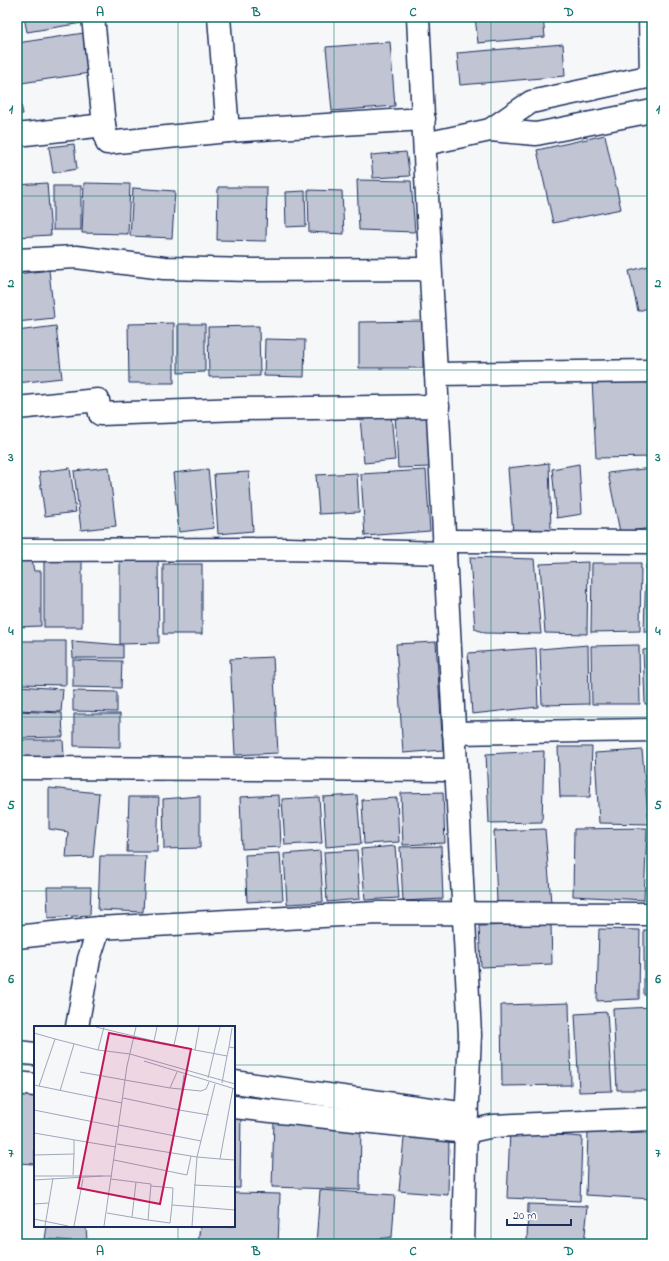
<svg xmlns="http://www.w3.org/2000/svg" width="669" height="1261" viewBox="0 0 669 1261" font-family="'Indie Flower',sans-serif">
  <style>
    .building { fill: #c0c4d3; stroke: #1b2f5e }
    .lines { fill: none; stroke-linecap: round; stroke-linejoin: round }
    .minor-casing { stroke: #1b2f5e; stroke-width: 25 }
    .tertiary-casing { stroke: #1b2f5e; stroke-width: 25 }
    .minor { stroke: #fff; stroke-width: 22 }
    .tertiary { stroke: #fff; stroke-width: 22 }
    .grid { fill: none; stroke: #0f766e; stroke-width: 1; stroke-opacity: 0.55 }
    .inset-road { fill: none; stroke: #9ea7bb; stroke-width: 1 }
    .view { fill: #c2185b; fill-opacity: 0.15; stroke: #c2185b; stroke-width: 2 }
    .inset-edge { fill: none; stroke: #1b2f5e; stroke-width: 2 }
    .neatline { fill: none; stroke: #0f766e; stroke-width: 1.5 }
    .grid-label { font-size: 13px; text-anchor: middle; font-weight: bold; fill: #0f766e }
  </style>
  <rect width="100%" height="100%" fill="#f6f7f9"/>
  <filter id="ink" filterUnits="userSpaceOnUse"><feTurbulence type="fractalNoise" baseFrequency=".025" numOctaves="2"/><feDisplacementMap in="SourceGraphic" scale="8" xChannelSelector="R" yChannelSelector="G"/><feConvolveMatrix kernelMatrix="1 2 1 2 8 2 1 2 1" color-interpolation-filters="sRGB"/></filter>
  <g filter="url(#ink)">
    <g class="building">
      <path d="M24,17H81L82,23L27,32Z"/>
      <path d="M475,17H543L545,37L478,43Z"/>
      <path d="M84,33L90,73L21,83L17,57V43Z"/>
      <path d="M390,42L395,106L332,111L326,47Z"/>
      <path d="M563,44L565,76L460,85L457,53Z"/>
      <path d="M17,86L23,114L17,115Z"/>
      <path d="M605,135L621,209L553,223L537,150Z"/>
      <path d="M74,144L77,169L53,173L49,147Z"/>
      <path d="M406,152L410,176L373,178L371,155Z"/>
      <path d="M357,180L411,181L415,232L359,230Z"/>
      <path d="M47,183L51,235L17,237V185Z"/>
      <path d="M84,183L130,184L128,234L82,233Z"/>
      <rect x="53" y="186" width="28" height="44"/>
      <path d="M218,187H267L266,241L217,240Z"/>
      <path d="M133,188L175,191L172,238L130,236Z"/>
      <path d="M308,190L342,191L344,234L309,232Z"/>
      <path d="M305,191L306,226L286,227L285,192Z"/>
      <path d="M652,265V307L638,311L629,271Z"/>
      <path d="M49,270L54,318L17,322V274Z"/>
      <path d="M423,321V368H359V322Z"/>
      <path d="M174,323V383H129L128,324Z"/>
      <path d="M178,324H205V372L178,373Z"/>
      <path d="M56,326L62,378L17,383V331Z"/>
      <path d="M259,326L260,376L209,377L208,327Z"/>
      <path d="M265,339L305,340L304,377L264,376Z"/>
      <path d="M592,380L652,383V457L596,458Z"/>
      <path d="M428,412L431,467L398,468L395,414Z"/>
      <path d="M391,414L395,460L364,463L360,417Z"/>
      <path d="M549,463L551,530L513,533L508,468Z"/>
      <path d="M579,464L582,514L557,518L552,469Z"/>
      <path d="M109,467L116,526L81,530L74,471Z"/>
      <path d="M70,468L76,512L45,516L39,472Z"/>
      <path d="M652,468V528L620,532L608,473Z"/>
      <path d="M208,469L214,528L179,532L173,473Z"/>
      <path d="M426,470L430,531L365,536L361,474Z"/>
      <path d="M249,472L253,531L218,534L214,474Z"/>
      <path d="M357,473L359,512L319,514L316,475Z"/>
      <path d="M470,557L534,559L541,634L485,633L475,629Z"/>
      <rect x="44" y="559" width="38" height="68"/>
      <path d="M120,560H158L159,643L120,644Z"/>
      <path d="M17,561H32L34,571H41V626L17,627Z"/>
      <path d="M588,562L587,634L545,633L540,564Z"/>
      <path d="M592,563H641L640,631L591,632Z"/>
      <rect x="163" y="564" width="39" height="70"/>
      <path d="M646,565H652V632H644Z"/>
      <path d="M18,641H66V685L17,684Z"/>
      <path d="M72,641L123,645V658H73Z"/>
      <path d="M436,642L443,750L403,753L396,644Z"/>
      <path d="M588,645L589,704L542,705L540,649Z"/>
      <path d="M639,645L640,704H592L591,646Z"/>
      <path d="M536,648L538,707L472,714L468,653Z"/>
      <path d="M652,649V704H645L643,650Z"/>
      <path d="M273,657L278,753L235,755L230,659Z"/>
      <path d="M73,660L122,661L121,688L73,687Z"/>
      <path d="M18,686L63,689L61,712L17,710Z"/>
      <path d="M73,691L117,692V712L73,711Z"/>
      <path d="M17,711L62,713L63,737L17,738Z"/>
      <path d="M74,714H120V747L74,746Z"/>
      <path d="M17,740H63L64,756L17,757Z"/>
      <path d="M558,747H592L590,797H560Z"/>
      <path d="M642,750L649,824L599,823L595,753Z"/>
      <path d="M544,751L542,822L489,823L486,754Z"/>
      <path d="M49,788L99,793L93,857L66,858L68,832L49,829Z"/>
      <path d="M443,792L445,843L403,845L401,793Z"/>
      <path d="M279,795L281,847L242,849L240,797Z"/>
      <path d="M357,795L361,844L326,847L323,797Z"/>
      <path d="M200,796V848L164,849L163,799Z"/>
      <path d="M129,797H159L157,852H127Z"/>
      <path d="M319,797L322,843L285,845L282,799Z"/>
      <path d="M397,798L399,842L364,844L362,800Z"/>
      <path d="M647,828L644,900L573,896L574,829Z"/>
      <path d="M545,829L551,903L497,902L494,831Z"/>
      <path d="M395,846L399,898L365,900L361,849Z"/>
      <path d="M441,846L443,899L403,901L400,847Z"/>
      <path d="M357,850L360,899L327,902L324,852Z"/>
      <path d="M320,851L323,902L287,904L284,854Z"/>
      <path d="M280,853L283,900L247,902L245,855Z"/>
      <path d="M100,856H146L143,912L98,910Z"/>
      <path d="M652,874V901H650Z"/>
      <path d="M47,887H91L90,915L48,918Z"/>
      <path d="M551,924L552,964L481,967L479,926Z"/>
      <path d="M599,929L640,930L639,999L597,1001Z"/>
      <rect x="644" y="930" width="8" height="65"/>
      <path d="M569,1003L571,1085L502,1086L501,1005Z"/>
      <path d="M652,1007V1090H617L613,1009Z"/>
      <path d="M607,1012L612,1091L579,1092L575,1014Z"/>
      <path d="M17,1091L35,1093V1164L17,1163Z"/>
      <path d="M234,1111H241L240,1188H234Z"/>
      <path d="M274,1120L361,1124L360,1190L272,1187Z"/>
      <path d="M510,1131L582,1137L580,1201L507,1198Z"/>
      <path d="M588,1132L652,1133V1199L586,1195Z"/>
      <path d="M449,1137L448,1195L399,1191L404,1138Z"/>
      <path d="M320,1190L395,1195L392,1237L341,1244H316Z"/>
      <path d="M234,1193L280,1194L278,1244H198L200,1226H234Z"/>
      <path d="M528,1204L588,1206L584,1244H527Z"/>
      <path d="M651,1210H652V1244H649Z"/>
      <path d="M47,1226H86L87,1242L45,1239Z"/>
    </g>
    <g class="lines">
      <defs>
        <g id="minor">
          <path d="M93,17L104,125L107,143L228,131L424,119"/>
          <path d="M219,17L228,131"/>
          <path d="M650,17L651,76"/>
          <path d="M17,135L104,125"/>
          <path d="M17,260L76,257L164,268L252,270L430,269"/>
          <path d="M436,374L652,371"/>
          <path d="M17,408L98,400L100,414L241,409L438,406"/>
          <path d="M444,541L652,542"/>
          <path d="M17,550L287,549L445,553"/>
          <path d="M454,733L652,730"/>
          <path d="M17,768L456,770"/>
          <path d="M17,937L99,928"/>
          <path d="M77,1027L89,959L99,928L378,913L652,914"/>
          <path d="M466,1132L493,1126L652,1119"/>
        </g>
        <g id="tertiary">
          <path d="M418,17L445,553L470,1035L466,1124L463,1244"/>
          <path d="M490,130L531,102L652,76"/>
          <path d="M425,144L490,130L536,134L652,111"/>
          <path d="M17,1052L35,1054"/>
          <path d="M234,1082L467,1114"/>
          <path d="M17,1083L35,1085"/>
          <path d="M234,1107L466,1132"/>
        </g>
      </defs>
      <use href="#minor" class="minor-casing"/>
      <use href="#tertiary" class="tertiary-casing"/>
      <use href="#minor" class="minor"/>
      <use href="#tertiary" class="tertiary"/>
    </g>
  </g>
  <path class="grid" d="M178,17V1027M334,17V1244M491,17V1244M17,196H652M17,370H652M17,544H652M17,717H652M17,891H652M17,1065H35M234,1065H652M178,1226V1244"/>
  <g transform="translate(34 1026)">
    <rect width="201" height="201" fill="#f6f7f9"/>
    <path class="inset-road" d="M62,1L120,15L123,1M70,1L64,24L96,28L201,58M0,7L21,13M120,15L140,19L144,1M140,19L161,24L165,1M195,21L198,2M161,24L193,30L188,57M193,30L195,21L201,22M110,35L201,63M46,46L136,62L143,46M174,52L186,1M181,58L163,131L186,133M0,59L88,77M5,60L21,13L64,24M136,62L167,65L172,63L175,56M199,62L186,133L201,134M26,65L40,18M89,72L145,84L150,49M0,84L85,101M145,84L175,89M85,99L167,115M0,107L82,121M83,118L163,131L158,200M40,128V114M0,129L40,128L39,149M80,134L153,149L157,130M0,150H78M0,154L69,150M160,159L201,161M0,178L15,177M138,179L201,184M73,187L114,194L117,158L77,153M98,191L102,156M0,193L34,200M114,194L136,197L138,179L139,162L117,160M11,200L19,152M40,200L49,153M70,200L93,40L102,1"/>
    <path class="view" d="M75,7L157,23L126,178L44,162Z"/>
    <rect width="201" height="201" class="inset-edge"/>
  </g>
  <rect width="669" height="1261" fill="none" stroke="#fff" stroke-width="44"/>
  <path d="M507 1219v6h64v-6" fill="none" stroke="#1b2f5e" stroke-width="2"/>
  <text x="513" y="1219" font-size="12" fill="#1b2f5e" stroke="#ffffff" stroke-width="3" paint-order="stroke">20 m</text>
  <rect x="22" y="22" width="625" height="1217" class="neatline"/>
  <g class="grid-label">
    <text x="100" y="16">A</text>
    <text x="256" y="16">B</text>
    <text x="413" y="16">C</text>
    <text x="569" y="16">D</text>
    <text x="11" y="113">1</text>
    <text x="658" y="113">1</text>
    <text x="11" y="287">2</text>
    <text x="658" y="287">2</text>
    <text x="11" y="461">3</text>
    <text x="658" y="461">3</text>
    <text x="11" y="635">4</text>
    <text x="658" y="635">4</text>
    <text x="11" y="809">5</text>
    <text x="658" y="809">5</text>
    <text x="11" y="983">6</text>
    <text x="658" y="983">6</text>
    <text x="11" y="1157">7</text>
    <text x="658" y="1157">7</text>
    <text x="100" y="1255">A</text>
    <text x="256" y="1255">B</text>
    <text x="413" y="1255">C</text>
    <text x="569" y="1255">D</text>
  </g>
</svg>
